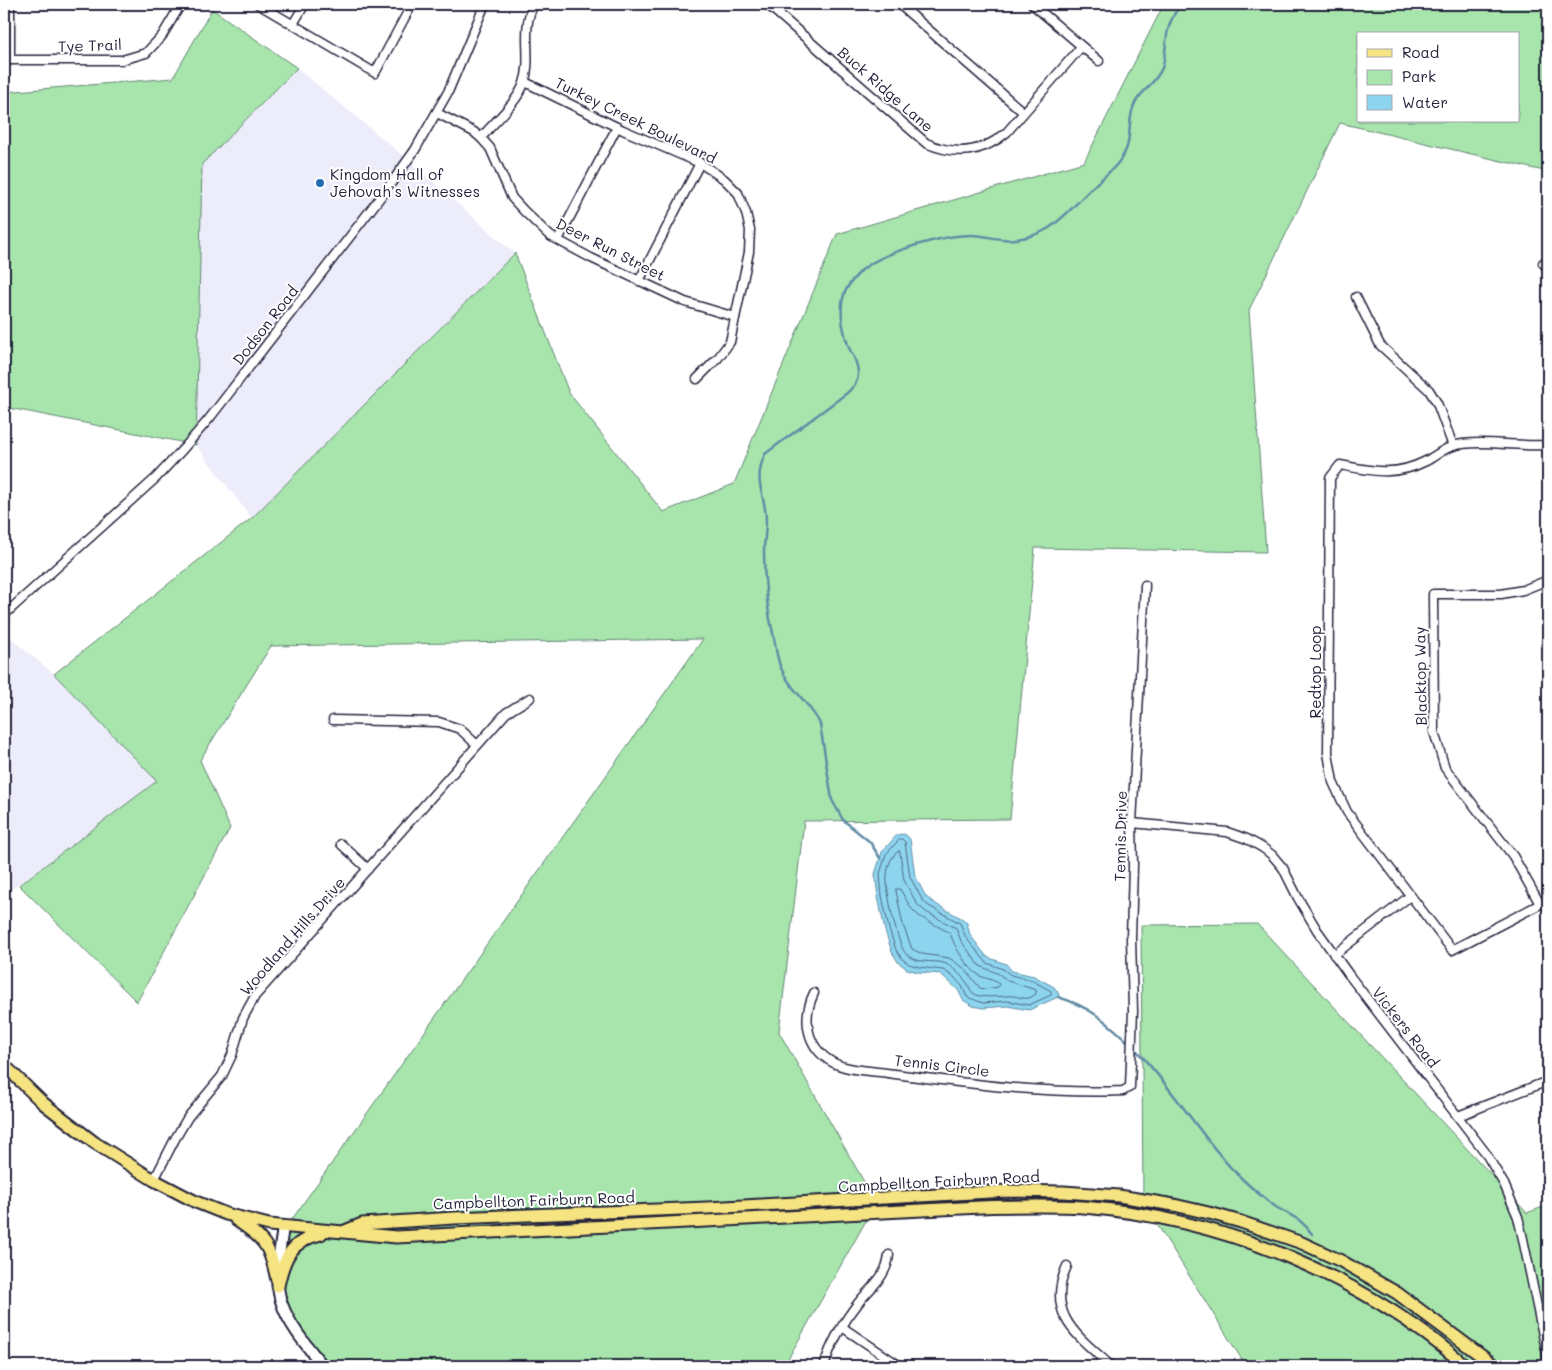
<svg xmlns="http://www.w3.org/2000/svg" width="1552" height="1370" viewBox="0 0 1552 1370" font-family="Mali,sans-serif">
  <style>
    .built { fill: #edecfb }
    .green { fill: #a7e5ac; stroke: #648474; fill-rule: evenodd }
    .water { fill: #8dd4ee; stroke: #628da6 }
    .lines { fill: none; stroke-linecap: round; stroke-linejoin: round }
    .shore { stroke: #4d6983; stroke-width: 1 }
    .stream { stroke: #628da6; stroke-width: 2.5 }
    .minor-casing { stroke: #22223b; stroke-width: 11 }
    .secondary-casing { stroke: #22223b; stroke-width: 14 }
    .primary-casing { stroke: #22223b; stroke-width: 15 }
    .minor { stroke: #fff; stroke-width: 8 }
    .secondary { stroke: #fff; stroke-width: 10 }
    .primary { stroke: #f6e381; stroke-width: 11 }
    .poi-dot { fill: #1f6fb2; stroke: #fff; stroke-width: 2 }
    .labels { text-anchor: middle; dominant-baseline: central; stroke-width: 4; stroke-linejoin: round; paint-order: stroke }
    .street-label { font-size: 15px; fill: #22223b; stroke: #fff }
    .poi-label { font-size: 15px; fill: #22223b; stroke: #fff; text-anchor: start }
  </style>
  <rect width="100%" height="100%" fill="#fff"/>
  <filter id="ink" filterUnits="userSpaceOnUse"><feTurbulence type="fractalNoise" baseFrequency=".02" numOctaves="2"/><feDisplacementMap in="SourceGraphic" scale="10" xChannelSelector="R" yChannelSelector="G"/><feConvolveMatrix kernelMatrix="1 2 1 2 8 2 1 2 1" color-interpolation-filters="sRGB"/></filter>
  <g filter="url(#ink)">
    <g class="built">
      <path d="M297,68L401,154L514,253L252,519L196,445L202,164Z"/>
      <path d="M4,633L54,674L157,781L4,895Z"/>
    </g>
    <g class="green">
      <path d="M1164,4H1548V172L1340,123L1249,310L1266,552L1035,548L1010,819L804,821L779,1032L876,1203L784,1366H329L290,1312L281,1278L290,1222L703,639L271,646L200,760L230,828L137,1002L19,885L157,781L54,674L252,518L515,253L569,393L663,512L734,484L837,234L1084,162ZM1358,34H1518V121H1358Z"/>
      <path d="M212,9L297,68L202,164L196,445L4,407V92L173,78Z"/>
      <path d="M1257,924L1527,1213L1548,1205V1366H1246L1143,1202L1141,925Z"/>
    </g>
    <path class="water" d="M903,834L906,835L910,839L915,876L926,897L939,906L963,919L967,923L970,935L987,957L1006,964L1012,971L1034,976L1054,987L1059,994L1058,997L1029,1010L1007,1006L983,1008L973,1006L963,1000L958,990L941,974L918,972L907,969L898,962L892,952L885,931L878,897L875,874L882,852L897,835Z"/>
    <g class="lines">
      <g class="shore">
        <path d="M902,839L905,842L910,877L923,901L929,906L960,923L966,938L987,963L1003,969L1011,975L1033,981L1051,991V995L1029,1005L1007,1001L983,1003L967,997L962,986L954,977L943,970L919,967L909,964L902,959L896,950L889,929L882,896L880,874L886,854L899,840Z"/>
        <path d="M899,851L900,853L904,880L917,904L926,912L956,928L961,941L980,966L999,974L1008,981L1036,990V994C1034,995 1032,997 1029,998C1025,999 1018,997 1014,996C1003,995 981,1000 973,993C970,990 969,986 967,983C962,976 952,966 944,963C932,960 917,964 907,955C897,946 885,888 887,874C888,866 891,855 899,851Z"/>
        <path d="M896,889H900L911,908L919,916L950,933C955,948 967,968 980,976C987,979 993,979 999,984L998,987L985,989L980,988L964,968L949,958L922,954L912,949L903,925Z"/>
      </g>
      <g class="stream">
        <path d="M880,858L870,842L843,820L832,800L820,724C810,703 790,690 781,668C777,659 776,648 774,638C767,610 764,581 764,552C764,541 766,531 766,521C766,493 752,484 765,454L847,393C852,388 858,383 858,375C859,366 854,357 850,350C844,336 839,314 843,298C845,289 853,279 859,273C877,253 944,235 972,235C982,235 991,238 1001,239C1016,241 1036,236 1049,228C1067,216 1080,199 1096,184C1108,173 1121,164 1127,147C1131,133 1128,116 1135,103C1142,90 1156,83 1162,68C1165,60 1165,50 1166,42C1167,28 1173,14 1181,4"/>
        <path d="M1058,997C1088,1006 1108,1022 1129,1043"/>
        <path d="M1133,1047C1170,1084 1197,1131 1232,1169C1246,1183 1260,1196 1276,1207C1292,1217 1300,1217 1312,1234"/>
      </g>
      <defs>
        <g id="minor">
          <path d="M10,4V60"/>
          <path d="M258,4L375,73L412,4"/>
          <path d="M767,4L926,143C955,156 983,153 1007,132L1081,47"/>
          <path d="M899,4L1023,112"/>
          <path d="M1032,4L1099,61"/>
          <path d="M293,24L305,4"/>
          <path d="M4,60H122L146,53L162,36L181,4"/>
          <path d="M525,82L623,130L700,163L724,179L738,193L746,213L750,230L749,252L730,342L718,358L697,379"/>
          <path d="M437,113L474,132L481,138L490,148L512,198L524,211L550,236L591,258L685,302L735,317"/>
          <path d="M481,138C494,122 518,102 524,83C533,58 520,29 534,4"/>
          <path d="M558,240L617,127"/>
          <path d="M1543,263L1548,269"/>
          <path d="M639,281L700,163"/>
          <path d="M1356,297L1380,345L1429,390L1437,403L1453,446"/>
          <path d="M1548,445C1521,447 1477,439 1453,446C1443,449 1434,457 1426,461C1395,477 1372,471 1340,465L1330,478L1328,753L1333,782L1347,812L1452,950L1548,900"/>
          <path d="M4,615L156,478L183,449L209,419L392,182L415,150L448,92L485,4"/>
          <path d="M333,720L439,722L460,729L477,745"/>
          <path d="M1132,823L1227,832L1247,839L1263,848L1272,855L1283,868L1298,898L1317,930L1349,975L1485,1152L1504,1184L1518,1217L1523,1239L1548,1359"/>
          <path d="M341,844L368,869"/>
          <path d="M1540,904L1513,856L1445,768L1434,732L1433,594H1501L1523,590L1548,580"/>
          <path d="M1334,955L1410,896"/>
          <path d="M814,993C802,1018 806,1047 832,1062C847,1071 877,1071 895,1074C970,1084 1047,1094 1123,1091L1130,1087L1133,1011L1131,938L1133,865L1132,823L1145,585"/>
          <path d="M1458,1116L1548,1081"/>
          <path d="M154,1180L175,1139L188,1117L222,1076L232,1055L243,1018L255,996L506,713L530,698"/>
          <path d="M1067,1266C1045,1315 1078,1336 1111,1366"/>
          <path d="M842,1327L900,1366"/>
          <path d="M824,1366C831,1343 844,1321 859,1302C872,1286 887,1276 889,1255"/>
        </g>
        <path id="secondary" d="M283,1227C280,1251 273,1281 282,1304C290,1327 308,1347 323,1366"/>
        <g id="primary">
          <path d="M4,1065L43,1103L95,1143L154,1180L196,1202L226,1214L269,1225L396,1237L981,1207C1015,1206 1049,1205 1083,1207C1222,1218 1361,1275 1466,1366"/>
          <path d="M236,1220C265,1239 270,1246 277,1280"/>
          <path d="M345,1231L362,1224L454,1218L707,1208L1008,1191L1064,1192L1119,1196L1174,1205L1213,1214L1241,1222L1302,1243L1341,1261L1397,1293L1495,1366"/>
          <path d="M278,1286C284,1257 291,1241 321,1234"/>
        </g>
      </defs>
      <use href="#minor" class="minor-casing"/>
      <use href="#secondary" class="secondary-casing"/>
      <use href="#primary" class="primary-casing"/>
      <use href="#minor" class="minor"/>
      <use href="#secondary" class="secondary"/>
      <use href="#primary" class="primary"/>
    </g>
  </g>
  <circle class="poi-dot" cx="320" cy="183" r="5"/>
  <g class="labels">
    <g class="street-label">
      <text transform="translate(90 45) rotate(-2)">Tye Trail</text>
      <text transform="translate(886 89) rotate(41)">Buck Ridge Lane</text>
      <text transform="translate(636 120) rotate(26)">Turkey Creek Boulevard</text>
      <text transform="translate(611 249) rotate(27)">Deer Run Street</text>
      <text transform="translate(265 325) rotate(-52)">Dodson Road</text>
      <text transform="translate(1315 672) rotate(-90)">Redtop Loop</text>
      <text transform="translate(1420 676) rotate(-91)">Blacktop Way</text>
      <text transform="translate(1120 836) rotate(-89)">Tennis Drive</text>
      <text transform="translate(292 936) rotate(-49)">Woodland Hills Drive</text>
      <text transform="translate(1406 1027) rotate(52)">Vickers Road</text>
      <text transform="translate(942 1065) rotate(7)">Tennis Circle</text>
      <text transform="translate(939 1181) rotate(-3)">Campbellton Fairburn Road</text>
      <text transform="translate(534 1200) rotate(-2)">Campbellton Fairburn Road</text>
    </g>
    <g class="poi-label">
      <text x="330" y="174">Kingdom Hall of<tspan x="330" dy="17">Jehovah’s Witnesses</tspan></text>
    </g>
  </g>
  <rect width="1552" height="1370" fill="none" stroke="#fff" stroke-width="20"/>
  <rect x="10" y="10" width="1532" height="1350" fill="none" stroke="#22223b" stroke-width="2" filter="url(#ink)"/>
  <rect x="1357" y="32" width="162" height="90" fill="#ffffff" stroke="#a7a7b1"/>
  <rect x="1367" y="49" width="25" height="8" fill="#f6e381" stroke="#a7a7b1"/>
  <text x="1402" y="58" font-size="15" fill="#22223b">Road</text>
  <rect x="1367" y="70" width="25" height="15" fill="#a7e5ac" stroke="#a7a7b1"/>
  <text x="1402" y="82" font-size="15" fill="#22223b">Park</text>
  <rect x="1367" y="95" width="25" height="15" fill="#8dd4ee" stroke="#a7a7b1"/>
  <text x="1402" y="108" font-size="15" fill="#22223b">Water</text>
</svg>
